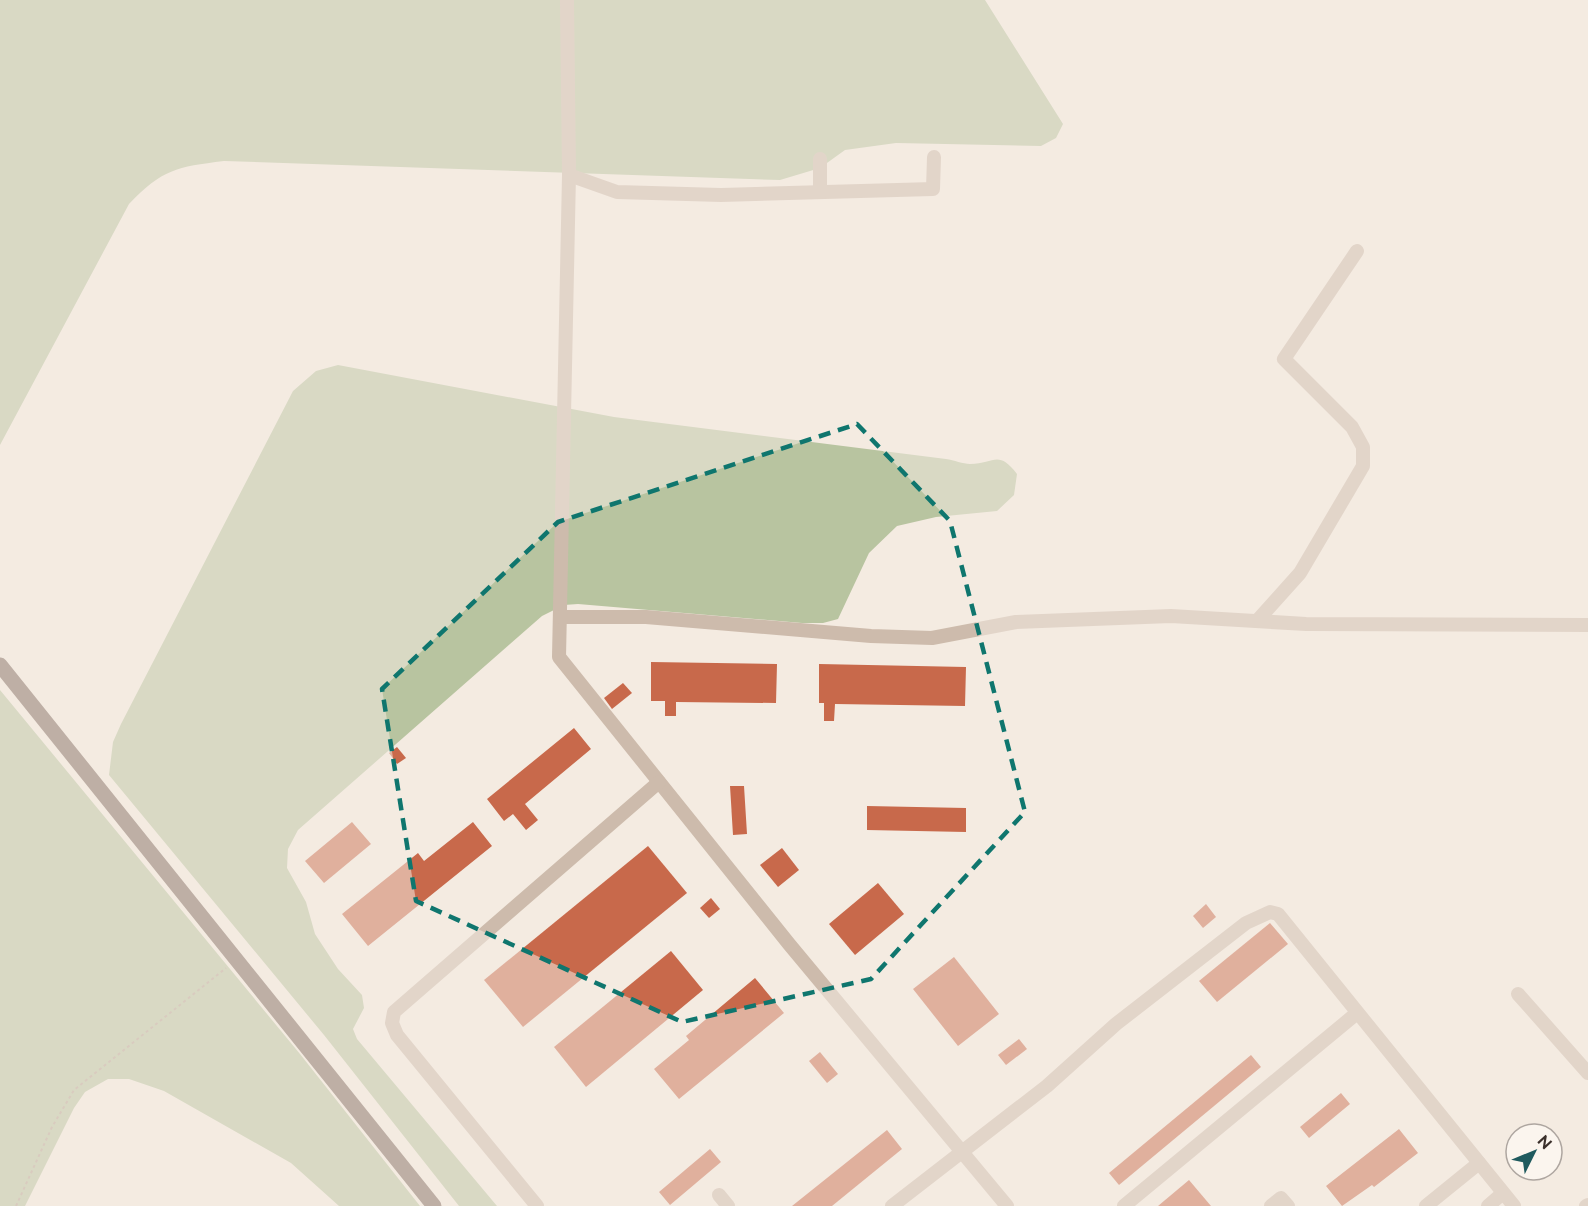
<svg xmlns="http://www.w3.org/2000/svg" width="1588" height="1206" viewBox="0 0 1588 1206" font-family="Raleway,sans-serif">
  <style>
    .green { fill: #b8c4a0 }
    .building { fill: #c8694b }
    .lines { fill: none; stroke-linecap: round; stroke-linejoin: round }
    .path { stroke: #b9a596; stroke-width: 2; stroke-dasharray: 3 3; stroke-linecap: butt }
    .minor { stroke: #cdbbac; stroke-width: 14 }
    .major { stroke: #7d675c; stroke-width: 15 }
    .marked { fill: none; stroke: #0f766e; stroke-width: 4.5; stroke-dasharray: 12 8; stroke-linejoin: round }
  </style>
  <rect width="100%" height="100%" fill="#f4ebe1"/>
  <g class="green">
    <path d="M0,0H985L1063,124L1056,138L1041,146L896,143L845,150L820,168L780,180L224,161C176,167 163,169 129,204L0,445Z"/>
    <path d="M338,365L614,417L946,459C954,460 963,464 970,464C994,464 998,449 1017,474L1014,495L997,511L936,517L897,526L869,553L838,619L823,623H802L578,604L564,605L542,616L298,830L288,849L287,868L306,902L315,934L338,969L362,995L364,1008L353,1029L357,1039L497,1206H459L324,1035L109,775L113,742L121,724L293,391L316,371Z"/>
    <path d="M0,690L300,1054L420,1206H339L291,1163L164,1091L129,1079H108L85,1092L74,1108L25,1206H0Z"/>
  </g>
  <g class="building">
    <path d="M651,662L777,664L776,703L676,702V716H665V701H651Z"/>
    <path d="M819,664L966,667L965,706L835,704L834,721H824V703H819Z"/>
    <path d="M623,683L632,693L612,709L604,698Z"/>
    <path d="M574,728L591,749L525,804L538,820L526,830L513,814L504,821L487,799Z"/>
    <path d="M397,747L406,758L397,764L389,753Z"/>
    <path d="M730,786H744L747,834L733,835Z"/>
    <path d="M867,806L966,808V832L867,830Z"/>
    <path d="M352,822L371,844L324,883L305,861Z"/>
    <path d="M473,822L492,846L368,946L342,914L418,853L424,861Z"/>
    <path d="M648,846L687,893L523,1027L484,980Z"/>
    <path d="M782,848L799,870L778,887L760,865Z"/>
    <path d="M878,883L904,914L855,955L829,924Z"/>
    <path d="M711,898L720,909L709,918L700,908Z"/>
    <path d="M1206,904L1216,917L1203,928L1193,916Z"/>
    <path d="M1270,923L1288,944L1217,1002L1199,981Z"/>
    <path d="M671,951L703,990L586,1087L554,1047Z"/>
    <path d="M954,957L999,1014L958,1046L913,989Z"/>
    <path d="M755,978L784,1013L679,1099L654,1069L689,1040L686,1036Z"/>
    <path d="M1019,1039L1027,1049L1006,1065L998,1055Z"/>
    <path d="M820,1052L838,1074L827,1083L809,1061Z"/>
    <path d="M1251,1055L1261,1067L1119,1185L1109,1173Z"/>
    <path d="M1341,1093L1350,1104L1309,1138L1300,1127Z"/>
    <path d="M1399,1129L1418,1153L1374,1187L1372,1185L1342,1206L1326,1186Z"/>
    <path d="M887,1130L902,1149L832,1206H792Z"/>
    <path d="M710,1149L721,1162L670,1205L659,1192Z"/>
    <path d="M1189,1180L1211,1206H1158Z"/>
  </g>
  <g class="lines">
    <path class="path" d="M16,1206L52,1127L74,1090L226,968"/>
    <g class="minor">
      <path d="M567,0L569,175L559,657L789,944L1007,1206"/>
      <path d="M820,159V192"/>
      <path d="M569,175L617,192L721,195L933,189L934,157"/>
      <path d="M560,617H646L871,636L932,638L1016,622L1171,616L1306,624L1588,625"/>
      <path d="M1257,621L1300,573L1363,466V447L1352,427L1284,359L1357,251"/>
      <path d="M1518,994L1588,1073"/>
      <path d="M719,1195L728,1206"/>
      <path d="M537,1206L397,1035L392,1023L394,1012L659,782"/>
      <path d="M892,1206L1047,1086L1116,1024L1246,923L1270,912L1278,914L1514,1206"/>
      <path d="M1124,1206L1357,1013"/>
      <path d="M1271,1206L1281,1198L1288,1206"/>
      <path d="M1426,1206L1479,1163"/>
      <path d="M1488,1206L1503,1193"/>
      <path d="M1586,1206L1588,1205"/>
    </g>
    <path class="major" d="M0,665L434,1206"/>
  </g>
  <path d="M0 0H1588V1206H0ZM857,424L950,521L1025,812L871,979L682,1022L416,901L382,689L558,522Z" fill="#f4ebe1" fill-opacity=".55" fill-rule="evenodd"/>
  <path class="marked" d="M857,424L950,521L1025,812L871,979L682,1022L416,901L382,689L558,522Z"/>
  <g transform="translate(1534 1152) rotate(47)"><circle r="28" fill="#fbf5ee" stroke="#aea6a0" stroke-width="1.5"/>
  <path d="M0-4.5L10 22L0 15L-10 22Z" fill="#1f5a5e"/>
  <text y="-9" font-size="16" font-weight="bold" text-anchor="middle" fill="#3b302b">N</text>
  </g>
</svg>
